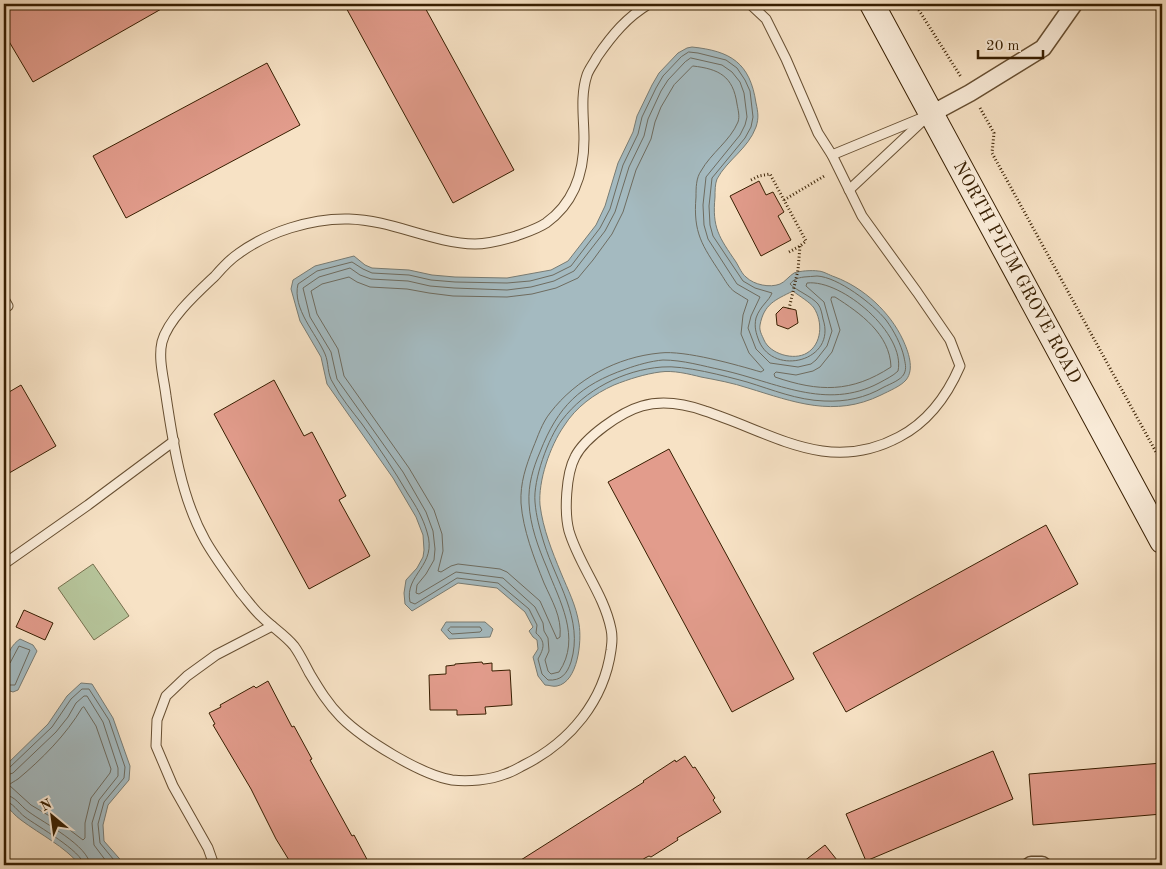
<svg xmlns="http://www.w3.org/2000/svg" width="1166" height="869" viewBox="0 0 1166 869" font-family="'Old Standard TT',serif">
  <style>
    .green { fill: #b6c49a; stroke: #76714e }
    .water { fill: #a4bac0; stroke: #787c74; fill-rule: evenodd }
    .lines { fill: none; stroke-linecap: round; stroke-linejoin: round }
    .shore { stroke: #6e6c60; stroke-width: 1 }
    .building { fill: #e29c8c; stroke: #371e01 }
    .lane-casing { stroke: #674f32; stroke-width: 11 }
    .street-casing { stroke: #674f32; stroke-width: 19 }
    .secondary-casing { stroke: #371e01; stroke-width: 26 }
    .path { stroke: #371e01; stroke-width: 3; stroke-dasharray: 1 2.5; stroke-linecap: butt }
    .lane { stroke: #faecd9; stroke-width: 9 }
    .street { stroke: #faecd9; stroke-width: 16 }
    .secondary { stroke: #faecd9; stroke-width: 24 }
    .labels { text-anchor: middle; dominant-baseline: central; stroke-width: 4.5; stroke-linejoin: round; paint-order: stroke }
    .street-label { font-size: 18px; fill: #371e01; stroke: #faecd9 }
  </style>
  <rect width="100%" height="100%" fill="#f7e2c5"/>
  <filter id="stains"><feTurbulence type="fractalNoise" baseFrequency=".004" numOctaves="4"/><feColorMatrix values="0 0 0 0 .2 0 0 0 0 .09 0 0 0 0 .02 0 0 0 .5 -.17"/></filter>
  <radialGradient id="worn" r=".72"><stop offset=".6" stop-color="#630" stop-opacity="0"/><stop offset="1" stop-color="#630" stop-opacity=".3"/></radialGradient>
  <path class="green" d="M93,564L129,616L94,640L58,588Z"/>
  <g class="water">
    <path d="M692,47C731,51 750,63 756,103C758,112 759,118 756,127C748,149 727,160 717,179C715,184 715,191 715,197C712,228 719,237 736,262C739,267 742,274 746,277C754,285 770,288 780,284C785,282 789,276 794,273C799,271 812,270 818,271C823,271 829,275 835,277C864,288 890,312 903,340C908,351 915,369 906,380C901,386 889,391 881,395C834,418 794,402 748,388C733,383 717,380 701,377C689,374 673,370 660,372C645,374 629,379 614,385C594,394 576,407 564,426C550,446 538,481 540,505C543,529 552,551 561,573C568,590 576,605 579,624C582,641 578,682 557,686C553,687 549,685 545,685L538,676L533,657L538,649L537,640L533,637L529,631L533,627L525,612L497,588L458,583L412,611L405,604L404,593L406,580L417,568L423,557L424,550L423,535L416,517L393,478L327,384L321,357L300,321L291,289L293,280L315,266L354,256L365,265L372,268L409,270L432,275L455,277L507,278L551,270L568,261L596,225L605,206L618,163L633,132L637,116L652,85L659,73L678,53L687,48ZM793,291C799,296 810,302 814,308C823,322 822,344 807,353C794,361 770,354 764,340C762,335 759,331 760,325C764,304 775,300 793,291Z"/>
    <path d="M446,622H485L493,629L490,637L449,639L441,630Z"/>
    <path d="M20,639L33,645L37,651L18,690L13,692L4,689C4,671 4,650 20,639Z"/>
    <path d="M81,683L92,684L113,718L130,766L129,780L108,805L103,825L104,841L125,865H80C64,846 41,835 21,820C15,816 10,809 4,804V767L48,724L67,696Z"/>
  </g>
  <g class="lines">
    <g class="shore">
      <path d="M689,52L698,53L726,60L737,68L745,80L750,91L753,117L751,127L745,138L712,178L709,206L710,225L713,236L743,281L755,288L772,293C769,301 760,306 756,318C754,327 756,333 759,341C774,377 837,361 823,319C822,314 821,308 818,304C811,296 797,291 790,284C794,279 797,278 804,277C808,277 813,276 817,276C838,277 873,304 886,320C894,331 901,344 904,357C905,363 907,368 904,374C901,380 890,384 884,387C865,398 846,402 824,401C797,400 773,390 747,382C725,376 684,365 662,367C623,370 585,390 562,420C548,438 533,480 535,502C536,516 540,530 544,543C556,582 584,619 571,662C567,674 561,681 548,680L542,674L538,659C544,648 546,642 536,633L537,625L529,609L498,583L457,578L415,604L410,602C404,574 438,566 427,532C423,518 416,506 408,494C394,470 378,446 362,424C352,411 341,398 333,383C327,374 329,363 325,354C316,333 292,309 298,284L317,271L352,262L363,269L372,273L409,275L431,280L455,282L507,283L530,281L553,275L571,266L600,228L610,209L623,165L638,134L642,117L656,88L663,76L681,57Z"/>
      <path d="M691,58L722,65L732,72L740,82L744,93L747,117L745,125L740,135L706,177L703,205L704,225L708,239L737,284L760,297L751,316L748,328L756,349L770,363L798,367L811,364L816,360L827,346L832,331L824,302L806,286L807,283C842,279 906,334 898,371C893,376 886,379 879,383C826,411 776,382 722,370C703,366 683,360 663,360C651,361 637,365 626,369C580,385 558,406 540,452C533,468 528,485 529,503C530,525 538,547 547,568C559,600 582,638 559,672L551,674L548,671L545,660L549,651L548,638L544,631L543,623L535,607L503,578L456,572L419,594L416,593L417,585L426,574L434,560L435,549L433,531L426,512L403,472L337,379L331,352L310,317L303,288L319,277L350,268L360,275L371,279L408,281L430,286L454,288L507,290L531,287L554,281L574,271L605,231L615,212L629,167L644,136L648,119L661,91L668,80L685,62Z"/>
      <path d="M693,66C719,69 733,76 737,104C738,110 740,116 738,122C730,141 711,153 701,171C696,178 696,188 696,197C693,233 702,245 721,274C725,280 729,288 735,292C739,295 744,297 748,300L743,315L741,334L749,353L764,370L761,372C737,365 685,350 660,353C617,357 576,379 550,413C542,423 538,436 533,448C526,466 520,483 521,503C523,530 534,558 544,583C552,601 562,617 560,637L557,639L540,601L507,572L500,569L458,564L451,566L441,572L438,571L443,551L442,534L434,510L409,468L344,376L338,349L317,314L311,291L322,284L349,277L357,282L370,287L407,289L429,293L453,296L507,297L532,294L556,288L578,278L593,260L612,234L623,212L636,170L651,139L655,122L661,107L674,85Z"/>
      <path d="M832,297H835C860,313 890,334 891,367C851,393 819,392 775,377L774,374L776,372L796,375L813,371L820,367L832,352L840,330L831,300Z"/>
      <path d="M451,627H480L482,630L480,632L452,634L448,630Z"/>
      <path d="M4,666L10,663L19,646L30,650L15,685H4"/>
      <path d="M84,707L96,726L111,769L110,773L91,798L85,823V838L83,840L58,821L31,805L9,785C11,783 15,781 18,779C42,759 66,735 82,708Z"/>
      <path d="M4,770L9,768L52,727L71,699L82,689H89L109,720L125,767L124,778L104,802L98,824L100,843L118,865"/>
      <path d="M4,776L13,773L56,732L68,717L76,703L84,696H87L103,722L118,768V776L99,800L92,823L94,845L109,865"/>
      <path d="M4,795C15,795 20,806 29,812C44,823 89,846 90,865"/>
      <path d="M4,801C13,802 18,812 25,817C37,826 82,851 84,865"/>
    </g>
  </g>
  <g class="building">
    <path d="M4,4H170L33,82L4,33Z"/>
    <path d="M344,4H423L514,170L453,203Z"/>
    <path d="M267,63L300,125L126,218L93,156Z"/>
    <path d="M759,181L766,195L773,192L784,212L778,216L791,240L761,256L730,196Z"/>
    <path d="M783,307L796,310L798,323L788,329L777,325L776,314Z"/>
    <path d="M274,380L304,436L312,432L346,496L339,500L370,556L309,589L214,414Z"/>
    <path d="M21,385L56,446L4,476V395Z"/>
    <path d="M669,449L794,679L732,712L608,482Z"/>
    <path d="M1046,525L1078,584L846,712L813,653Z"/>
    <path d="M24,610L53,623L45,640L16,627Z"/>
    <path d="M482,662L483,664L492,663V671L510,670L512,705L485,707L486,714L457,715V710H430L429,675L446,674V666L455,665V664Z"/>
    <path d="M268,681L292,727L294,726L312,759L310,760L352,836L354,835L370,865H292L276,839L251,789L213,725L215,724L209,713L221,707L220,705L254,686L256,688Z"/>
    <path d="M993,751L1013,799L866,861L846,814Z"/>
    <path d="M685,756L693,768L695,767L715,798L713,800L721,812L677,838L678,840L651,857L649,856L645,858L635,865H513L644,782L643,781L675,760L676,762Z"/>
    <path d="M1162,763V814L1033,825L1029,774Z"/>
    <path d="M825,845L841,865H799Z"/>
  </g>
  <g class="lines">
    <defs>
      <g id="lane">
        <path d="M649,4C627,17 612,35 597,57C594,63 589,69 587,75C580,96 584,118 584,139C584,173 574,203 546,223C537,229 527,232 516,236C503,240 488,244 475,244C432,243 392,220 349,219C311,218 268,232 238,254C229,260 222,268 215,276C197,293 168,319 162,342C158,359 164,379 166,396C173,443 181,497 205,540C215,558 229,576 241,593C248,601 254,610 262,617C272,627 285,635 294,646C300,654 305,665 310,674C319,689 328,704 341,717C363,739 421,775 452,780C468,782 490,780 505,774C512,772 518,768 524,765C570,742 604,701 611,650C612,641 613,638 611,629C604,594 579,565 569,531C564,512 566,474 575,457C585,437 621,412 642,406C663,400 685,404 705,411C773,433 828,475 899,437C928,422 947,396 960,366L950,340L917,292L862,216L832,155L818,133L786,59L766,19L750,4"/>
        <path d="M832,155L924,117"/>
        <path d="M849,190L929,115"/>
        <path d="M4,299L8,306"/>
        <path d="M4,564L88,505L174,441"/>
        <path d="M214,865L208,848L173,786L156,746L157,720L166,696L187,676L216,655L272,626"/>
      </g>
      <g id="street">
        <path d="M931,114L970,93L1043,48L1074,4"/>
        <path d="M1031,865H1042"/>
      </g>
      <g id="secondary">
        <path id="s1" d="M872,4L1162,541"/>
      </g>
    </defs>
    <use href="#lane" class="lane-casing"/>
    <use href="#street" class="street-casing"/>
    <use href="#secondary" class="secondary-casing"/>
    <g class="path">
      <path d="M915,4L961,77"/>
      <path d="M980,108L994,133L992,153L1162,463"/>
      <path d="M751,180L759,176L770,174L806,241L800,246L789,252"/>
      <path d="M784,200L826,175"/>
      <path d="M789,309L798,270L800,246"/>
    </g>
    <use href="#lane" class="lane"/>
    <use href="#street" class="street"/>
    <use href="#secondary" class="secondary"/>
  </g>
  <g class="labels">
    <g class="street-label">
      <text stroke="none"><textPath href="#s1" startOffset="305">NORTH PLUM GROVE ROAD</textPath></text>
    </g>
  </g>
  <rect width="1166" height="869" fill="none" stroke="#f7e2c5" stroke-width="20"/>
  <rect x="5" y="5" width="1156" height="859" fill="none" stroke="#371e01" stroke-width="2.5"/>
  <rect x="10" y="10" width="1146" height="849" fill="none" stroke="#371e01"/>
  <g transform="translate(52 816) rotate(331)" stroke="#faecd9" stroke-width="4" paint-order="stroke">
  <path d="M0-4L9 19L0 12L-9 19Z" fill="#371e01"/>
  <text y="-8" font-size="14" font-weight="bold" text-anchor="middle" fill="#371e01">N</text>
  </g>
  <path d="M978 50v8h65v-8" fill="none" stroke="#371e01" stroke-width="2.5"/>
  <text x="986" y="50" font-size="15" fill="#371e01" stroke="#faecd9" stroke-width="4" paint-order="stroke">20 m</text>
  <rect width="100%" height="100%" filter="url(#stains)"/>
  <rect width="100%" height="100%" fill="url(#worn)"/>
</svg>
